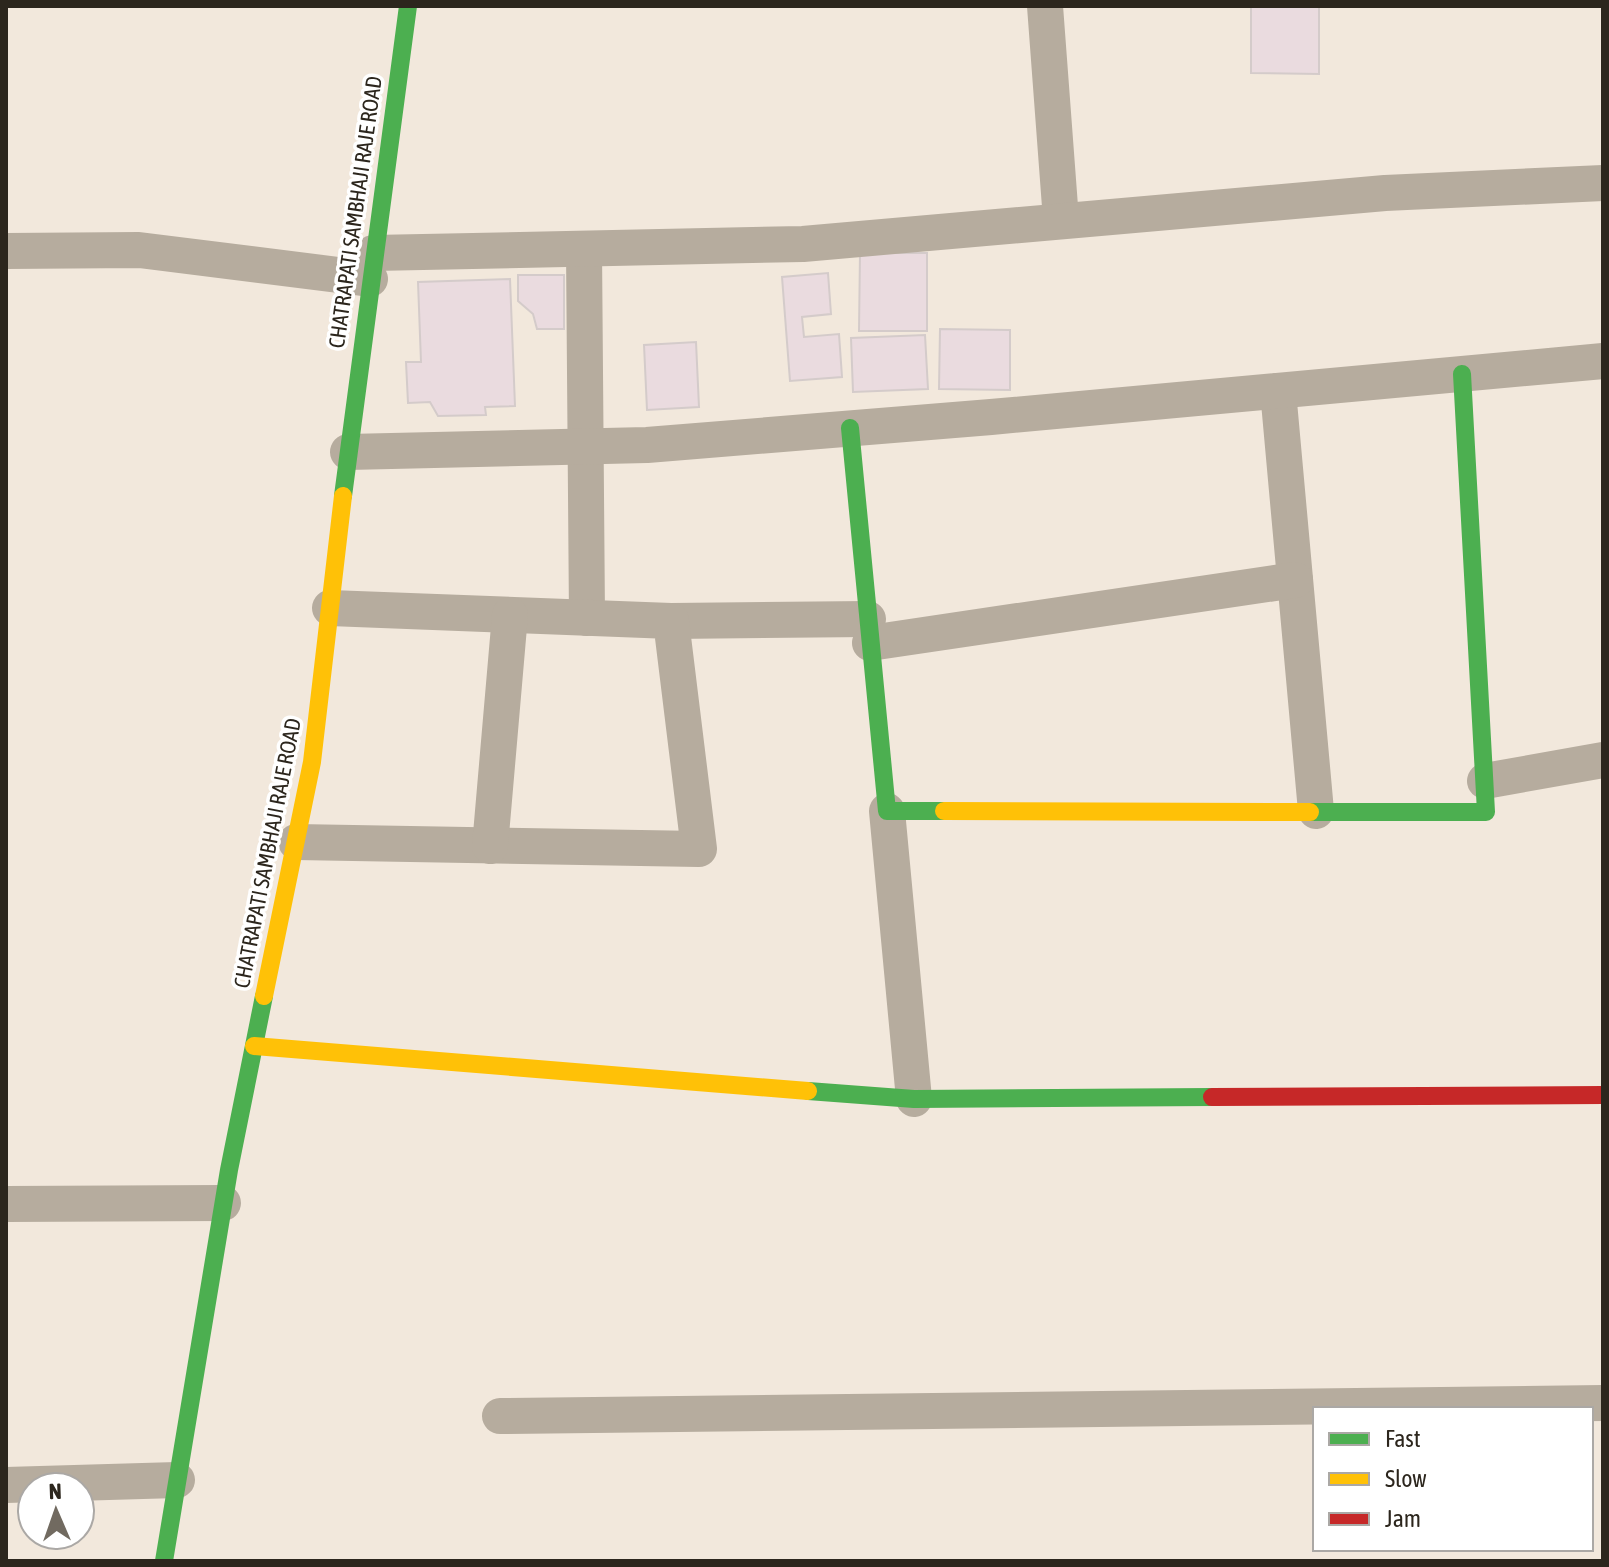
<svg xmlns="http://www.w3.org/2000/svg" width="1609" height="1567" viewBox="0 0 1609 1567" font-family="'Asap Condensed',sans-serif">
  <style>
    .building { fill: #eadbdf; stroke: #d4cbca; stroke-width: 2 }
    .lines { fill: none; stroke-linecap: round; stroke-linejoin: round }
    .street { stroke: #b6ac9e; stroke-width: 36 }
    .fast { stroke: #4caf50; stroke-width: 18 }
    .slow { stroke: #ffc107; stroke-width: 18 }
    .jam { stroke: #c62828; stroke-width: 18 }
    .labels { text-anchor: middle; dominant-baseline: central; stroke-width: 7; stroke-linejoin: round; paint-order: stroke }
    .street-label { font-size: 22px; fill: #2c261d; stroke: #fff }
  </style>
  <rect width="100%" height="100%" fill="#f2e8dc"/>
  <g class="building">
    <path d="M1251,6H1319V74L1251,73Z"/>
    <path d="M860,253H927V331H859Z"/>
    <path d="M828,273L831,314L802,317L804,337L839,334L842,377L790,381L782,277Z"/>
    <path d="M518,275H564V329H537L533,314L518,301Z"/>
    <path d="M510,279L515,406L485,407L486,415L438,416L430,402L408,403L406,362H421L418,282Z"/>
    <path d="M940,329L1010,330V390L939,389Z"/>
    <path d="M925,335L928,389L853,392L851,338Z"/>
    <path d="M696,342L699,407L647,410L644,345Z"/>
  </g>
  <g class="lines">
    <g class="street">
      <path d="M1045,6L1061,220"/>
      <path d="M584,249L587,618"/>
      <path d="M6,251L139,250L370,279"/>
      <path d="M373,253L803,244L1385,193L1603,183"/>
      <path d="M1278,391L1316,811"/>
      <path d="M348,452L647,445L991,417L1603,361"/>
      <path d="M671,621L868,619"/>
      <path d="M870,643L1295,580"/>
      <path d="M1485,781L1603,760"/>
      <path d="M887,811L914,1099"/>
      <path d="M296,842L699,849L671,621L330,608"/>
      <path d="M490,846L510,615"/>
      <path d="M6,1204L223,1203"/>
      <path d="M500,1416L1603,1403"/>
      <path d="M6,1485L177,1480"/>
    </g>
    <g class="fast">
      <path d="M850,428L887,811H944"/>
      <path d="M343,496L408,6"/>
      <path d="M1310,812H1486L1462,374"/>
      <path d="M808,1091L914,1099L1212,1097"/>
      <path d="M164,1561L229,1170L264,996"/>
    </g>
    <g class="slow">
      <path d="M944,811L1310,812"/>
      <path d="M264,996L312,762L343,496"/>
      <path d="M254,1046L808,1091"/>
    </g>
    <path class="jam" d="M1212,1097L1603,1095"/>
  </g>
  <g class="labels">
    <g class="street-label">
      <text transform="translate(355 212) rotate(-82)">CHATRAPATI SAMBHAJI RAJE ROAD</text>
      <text transform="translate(267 853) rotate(-79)">CHATRAPATI SAMBHAJI RAJE ROAD</text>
    </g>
  </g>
  <rect width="1609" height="1567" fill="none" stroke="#2c261d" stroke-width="16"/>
  <rect x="1313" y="1407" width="280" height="144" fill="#ffffff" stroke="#aba8a5" stroke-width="2"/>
  <rect x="1329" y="1433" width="40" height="12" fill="#4caf50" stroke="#aba8a5" stroke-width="2"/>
  <text x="1385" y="1447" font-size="24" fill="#2c261d">Fast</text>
  <rect x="1329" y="1473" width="40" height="12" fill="#ffc107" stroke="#aba8a5" stroke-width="2"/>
  <text x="1385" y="1487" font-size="24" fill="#2c261d">Slow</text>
  <rect x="1329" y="1513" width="40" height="12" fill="#c62828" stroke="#aba8a5" stroke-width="2"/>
  <text x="1385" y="1527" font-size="24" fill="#2c261d">Jam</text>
  <g transform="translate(56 1511) rotate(358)"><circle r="38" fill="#ffffff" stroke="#aba8a5" stroke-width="2"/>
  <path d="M0-6L14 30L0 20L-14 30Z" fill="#716a60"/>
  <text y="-12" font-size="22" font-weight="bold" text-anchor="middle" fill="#2c261d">N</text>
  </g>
</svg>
